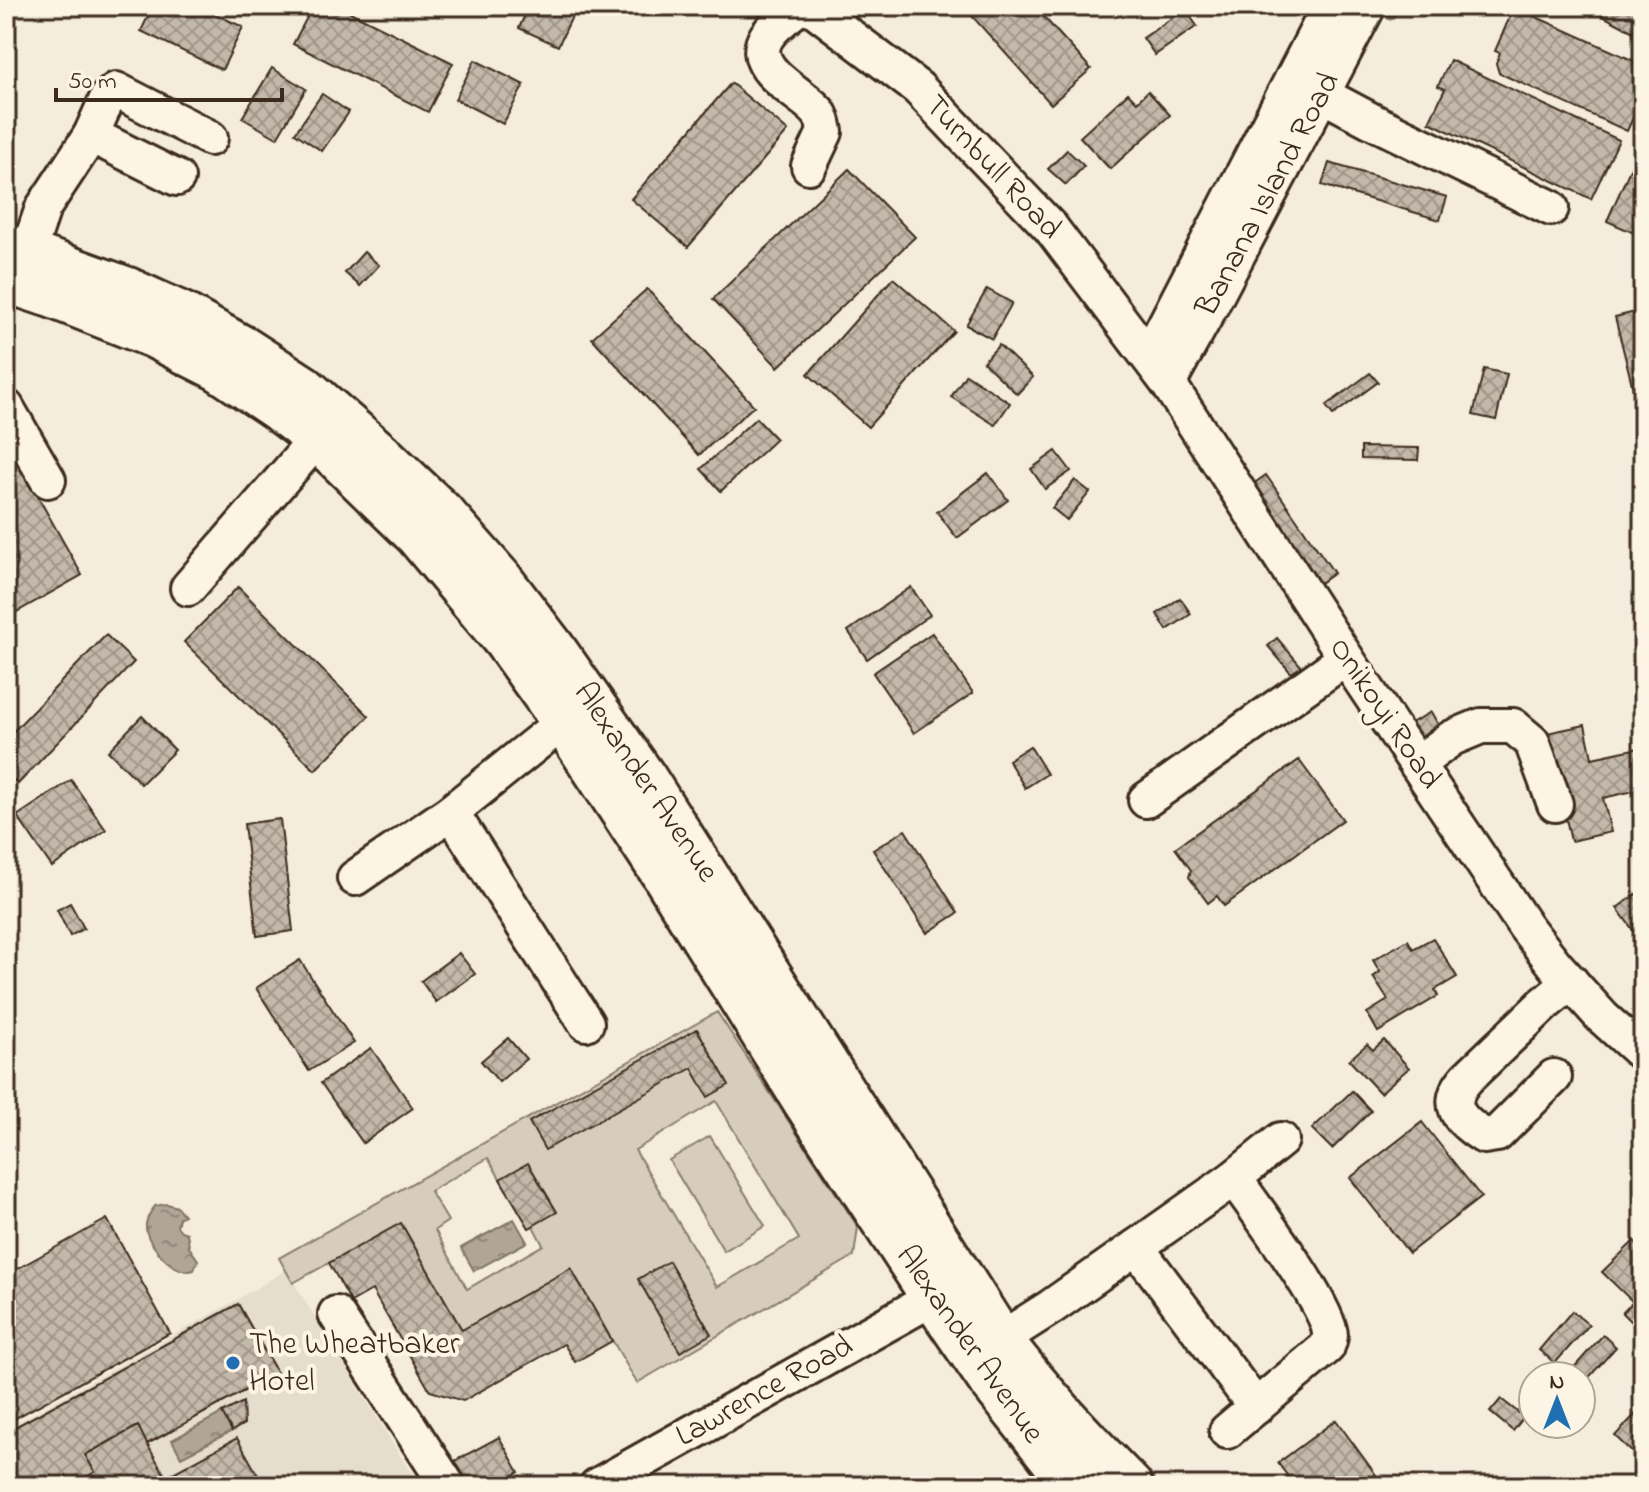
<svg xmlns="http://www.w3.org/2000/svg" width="1649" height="1492" viewBox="0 0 1649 1492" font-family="'Indie Flower',sans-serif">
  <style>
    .built { fill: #e5ddce }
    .green { fill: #d6cdbd; stroke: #887c6e; stroke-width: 2; fill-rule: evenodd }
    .water { fill: url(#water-ripples); stroke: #817466; stroke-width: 2 }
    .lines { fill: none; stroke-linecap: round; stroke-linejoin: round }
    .stream { stroke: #817466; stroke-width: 9 }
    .building { fill: url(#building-cross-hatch); stroke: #3b2a1e; stroke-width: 2 }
    .minor-casing { stroke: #3b2a1e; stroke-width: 40 }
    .major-casing { stroke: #3b2a1e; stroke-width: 48 }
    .minor { stroke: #fcf5e5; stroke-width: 34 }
    .major { stroke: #fcf5e5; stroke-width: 42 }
    .poi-dot { fill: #1f6fb2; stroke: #fcf5e5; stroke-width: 3 }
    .labels { text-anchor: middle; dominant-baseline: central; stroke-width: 8; stroke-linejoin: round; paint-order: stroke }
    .street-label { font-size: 32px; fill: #3b2a1e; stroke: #fcf5e5 }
    .poi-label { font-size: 32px; fill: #3b2a1e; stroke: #fcf5e5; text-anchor: start }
  </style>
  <defs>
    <pattern id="water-ripples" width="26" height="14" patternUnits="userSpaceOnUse" patternTransform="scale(2)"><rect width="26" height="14" fill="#b0a596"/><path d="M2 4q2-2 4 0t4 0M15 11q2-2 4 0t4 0" fill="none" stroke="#90877a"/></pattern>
    <pattern id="building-cross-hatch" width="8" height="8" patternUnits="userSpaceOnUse" patternTransform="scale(2)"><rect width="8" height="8" fill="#c3b9aa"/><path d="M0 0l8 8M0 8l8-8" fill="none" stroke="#a0978a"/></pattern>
  </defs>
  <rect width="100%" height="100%" fill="#f4eddd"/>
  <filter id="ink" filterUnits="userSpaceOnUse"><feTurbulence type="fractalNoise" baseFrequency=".0125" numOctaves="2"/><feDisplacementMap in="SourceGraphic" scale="16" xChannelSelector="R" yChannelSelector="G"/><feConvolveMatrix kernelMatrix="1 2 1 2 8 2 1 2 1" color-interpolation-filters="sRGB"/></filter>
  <g filter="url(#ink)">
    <path class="built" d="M286,1270L419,1486H6V1429L240,1298Z"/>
    <g class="green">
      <path d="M717,1012L858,1227L854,1256L637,1383L571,1269L462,1330L401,1223L293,1283L279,1258ZM716,1101L799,1239L717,1287L635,1150ZM488,1158L529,1228L533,1226L543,1245L467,1289L435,1230L448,1221L430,1191Z"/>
      <path d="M710,1136L765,1226L724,1251L669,1160Z"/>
    </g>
    <g class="water">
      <path d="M167,1204L177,1207L184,1215L179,1218L177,1226L181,1231L187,1233L189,1247L198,1260L194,1270C176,1277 148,1246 146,1229C145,1219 150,1213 155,1206Z"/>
      <path d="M514,1219L527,1242L474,1271L461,1248Z"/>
      <path d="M222,1413L232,1431L181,1457L172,1440Z"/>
    </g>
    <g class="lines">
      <path class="stream" d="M1390,16L1395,6"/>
    </g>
    <g class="building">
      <path d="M153,6H198L243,27L222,70L141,31Z"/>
      <path d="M313,6H338L453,63L428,112L293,44Z"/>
      <path d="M529,6H577L558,46L519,28Z"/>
      <path d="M963,6H1034L1091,69L1051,104Z"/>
      <path d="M1584,6H1643V37Z"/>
      <path d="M1514,7L1643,65V96L1627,131L1499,73L1496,63L1500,53L1495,51Z"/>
      <path d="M1185,9L1197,26L1155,55L1143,38Z"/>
      <path d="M475,60L524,85L503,124L455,99Z"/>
      <path d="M1450,60L1619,140L1591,199L1429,122L1445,89L1438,86Z"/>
      <path d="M272,68L306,89L277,138L242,118Z"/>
      <path d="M731,83L788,131L688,247L631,199Z"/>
      <path d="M1148,91L1170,115L1110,169L1080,137L1128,93L1137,102Z"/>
      <path d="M322,94L349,112L322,151L295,133Z"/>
      <path d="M1067,150L1084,166L1066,185L1048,169Z"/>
      <path d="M1635,158L1643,161V237L1607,221Z"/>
      <path d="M1329,163L1447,197L1440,220L1322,185Z"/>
      <path d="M849,169L915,237L778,367L713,299Z"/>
      <path d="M364,252L379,265L360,286L345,273Z"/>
      <path d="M893,278L954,331L868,427L808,374Z"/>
      <path d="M647,289L754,406L699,455L592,338Z"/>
      <path d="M987,289L1012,303L992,339L966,325Z"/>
      <path d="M1643,310V428L1615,317Z"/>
      <path d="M999,345L1033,377L1017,394L983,362Z"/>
      <path d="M1484,369L1507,374L1496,420L1473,415Z"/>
      <path d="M1370,373L1378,382L1333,415L1326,406Z"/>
      <path d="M966,374L1010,403L995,425L951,397Z"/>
      <path d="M756,418L776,439L721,491L701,469Z"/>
      <path d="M6,440L82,575L6,618Z"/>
      <path d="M1361,447L1419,448L1418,460L1361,459Z"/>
      <path d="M1056,451L1071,471L1045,489L1031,469Z"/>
      <path d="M988,473L1008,500L957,538L937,512Z"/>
      <path d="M1266,475L1334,573L1317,585L1249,487Z"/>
      <path d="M1075,480L1090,492L1067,520L1052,508Z"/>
      <path d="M238,587L369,716L315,770L184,642Z"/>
      <path d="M911,587L930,615L867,659L848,631Z"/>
      <path d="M1180,598L1191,614L1167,630L1157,614Z"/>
      <path d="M932,633L973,693L914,733L873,673Z"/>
      <path d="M106,635L134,662L18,784L6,773V739Z"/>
      <path d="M1277,638L1307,673L1298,681L1268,646Z"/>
      <path d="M1431,712L1443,733L1416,748L1404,727Z"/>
      <path d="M142,716L175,750L141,784L108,751Z"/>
      <path d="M1585,725L1592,758L1643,747V789L1603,798L1611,832L1571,841L1547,733Z"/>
      <path d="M1030,746L1047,774L1025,788L1008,760Z"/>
      <path d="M1299,760L1343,820L1224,906L1217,896L1208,903L1189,877L1191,870L1175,848Z"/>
      <path d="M71,780L106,830L52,867L17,816Z"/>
      <path d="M280,819L293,931L257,936L244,824Z"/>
      <path d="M905,830L958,913L927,933L873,850Z"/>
      <path d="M1643,889V929L1636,934L1617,908Z"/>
      <path d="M70,903L84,928L70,936L57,910Z"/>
      <path d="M1433,938L1457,977L1435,990L1438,996L1378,1032L1367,1013L1388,1000L1373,977L1380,972L1373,960L1408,940L1413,949Z"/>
      <path d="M459,953L475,974L436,1002L421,981Z"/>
      <path d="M300,960L354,1043L309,1071L256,988Z"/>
      <path d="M697,1029L729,1085L708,1097L692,1068L545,1150L529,1122Z"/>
      <path d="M508,1038L526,1059L499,1082L481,1061Z"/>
      <path d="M1384,1040L1409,1068L1380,1093L1349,1060L1367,1044L1373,1050Z"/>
      <path d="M371,1048L413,1108L363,1143L321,1083Z"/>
      <path d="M1352,1091L1371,1111L1332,1149L1312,1129Z"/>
      <path d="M1422,1122L1481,1197L1409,1253L1350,1178Z"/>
      <path d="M528,1163L557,1212L529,1228L500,1179Z"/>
      <path d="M107,1219L170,1333L14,1419L6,1404V1275Z"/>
      <path d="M401,1223L462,1330L571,1268L612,1341L575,1362L564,1344L463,1401L430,1391L372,1290L351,1302L329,1263Z"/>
      <path d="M1634,1241L1643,1249V1334L1622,1313L1633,1302L1602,1272Z"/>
      <path d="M669,1261L711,1334L680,1352L638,1279Z"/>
      <path d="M238,1304L277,1373L147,1444L166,1477L237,1438L264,1486H6V1432Z"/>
      <path d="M238,1304L277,1373L147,1444L138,1426L85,1455L95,1472L70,1486H6V1432Z"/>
      <path d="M1572,1311L1589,1325L1555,1363L1539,1350Z"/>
      <path d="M1603,1335L1616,1347L1583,1384L1581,1383V1376H1574L1570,1372Z"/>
      <path d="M1501,1399L1524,1417L1513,1431L1490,1412Z"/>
      <path d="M243,1402L244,1424L232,1431L222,1413Z"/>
      <path d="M1643,1406V1449L1636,1456L1615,1436Z"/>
      <path d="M1336,1420L1384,1486H1295L1278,1463Z"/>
      <path d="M499,1437L519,1472L494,1486H469L455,1461Z"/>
    </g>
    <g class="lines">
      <defs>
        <g id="minor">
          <path d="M800,6C789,15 775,24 767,36C745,70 805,93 819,113C823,118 824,126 825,132L809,166"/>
          <path d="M810,6L918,88L1051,228L1168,383L1346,658L1525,926L1556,966L1602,1017L1643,1054"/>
          <path d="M1321,94L1372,121L1551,208"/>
          <path d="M91,135L108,97L116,90L210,138"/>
          <path d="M28,252L43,208L91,135L177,178"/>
          <path d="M1149,356L1330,6"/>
          <path d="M1168,383L1208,311L1368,6"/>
          <path d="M6,407L48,480"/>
          <path d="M188,588L317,439"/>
          <path d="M1417,764L1452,738L1481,726H1513L1532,742L1555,804"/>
          <path d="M1146,800L1346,658"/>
          <path d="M451,812L586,1023"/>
          <path d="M355,878L451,812L563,722"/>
          <path d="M1554,1077L1497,1134L1484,1136C1458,1120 1444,1104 1467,1078L1543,1005L1571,982"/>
          <path d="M1136,1247L1256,1407"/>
          <path d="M336,1314L448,1486"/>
          <path d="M1001,1339L1051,1307L1234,1178L1281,1140"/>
          <path d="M1227,1431L1327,1347C1328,1343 1330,1339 1330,1335C1330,1308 1253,1205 1234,1178"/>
          <path d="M597,1486L933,1298"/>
        </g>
        <g id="major">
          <path d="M6,245L128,289L183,314L242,347L304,387L381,454L442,512L501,579L553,647L645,778L1001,1339C1040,1392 1085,1439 1131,1486"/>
          <path d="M6,281L51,296L155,337L218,369L276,408L317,439L417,536L504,640L563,722L664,876L804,1101L933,1298L987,1377L1073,1486"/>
        </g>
      </defs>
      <use href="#minor" class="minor-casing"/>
      <use href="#major" class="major-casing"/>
      <use href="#minor" class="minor"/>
      <use href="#major" class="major"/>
    </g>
  </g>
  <circle class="poi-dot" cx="233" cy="1363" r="8"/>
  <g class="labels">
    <g class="street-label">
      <text transform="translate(992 168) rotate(47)">Turnbull Road</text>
      <text transform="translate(1269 195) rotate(-62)">Banana Island Road</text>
      <text transform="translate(1384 714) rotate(56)">Onikoyi Road</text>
      <text transform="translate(645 783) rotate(56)">Alexander Avenue</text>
      <text transform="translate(969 1345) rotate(55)">Alexander Avenue</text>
      <text transform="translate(765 1392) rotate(-29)">Lawrence Road</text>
    </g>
    <g class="poi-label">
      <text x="249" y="1345">The Wheatbaker<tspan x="249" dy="37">Hotel</tspan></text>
    </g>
  </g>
  <rect width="1649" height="1492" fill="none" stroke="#fcf5e5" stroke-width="32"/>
  <rect x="16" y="16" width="1617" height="1460" fill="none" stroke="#3b2a1e" stroke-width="3" filter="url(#ink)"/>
  <g transform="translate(1557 1400)"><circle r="38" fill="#fcf5e5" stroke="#afa495" stroke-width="2"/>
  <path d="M0-6L14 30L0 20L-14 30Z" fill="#1f6fb2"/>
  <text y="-12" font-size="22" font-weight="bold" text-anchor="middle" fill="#3b2a1e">N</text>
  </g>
  <path d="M56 88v12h226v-12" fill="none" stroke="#3b2a1e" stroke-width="4"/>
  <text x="68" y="88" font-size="24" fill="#3b2a1e" stroke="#fcf5e5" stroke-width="6" paint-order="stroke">50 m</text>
</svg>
